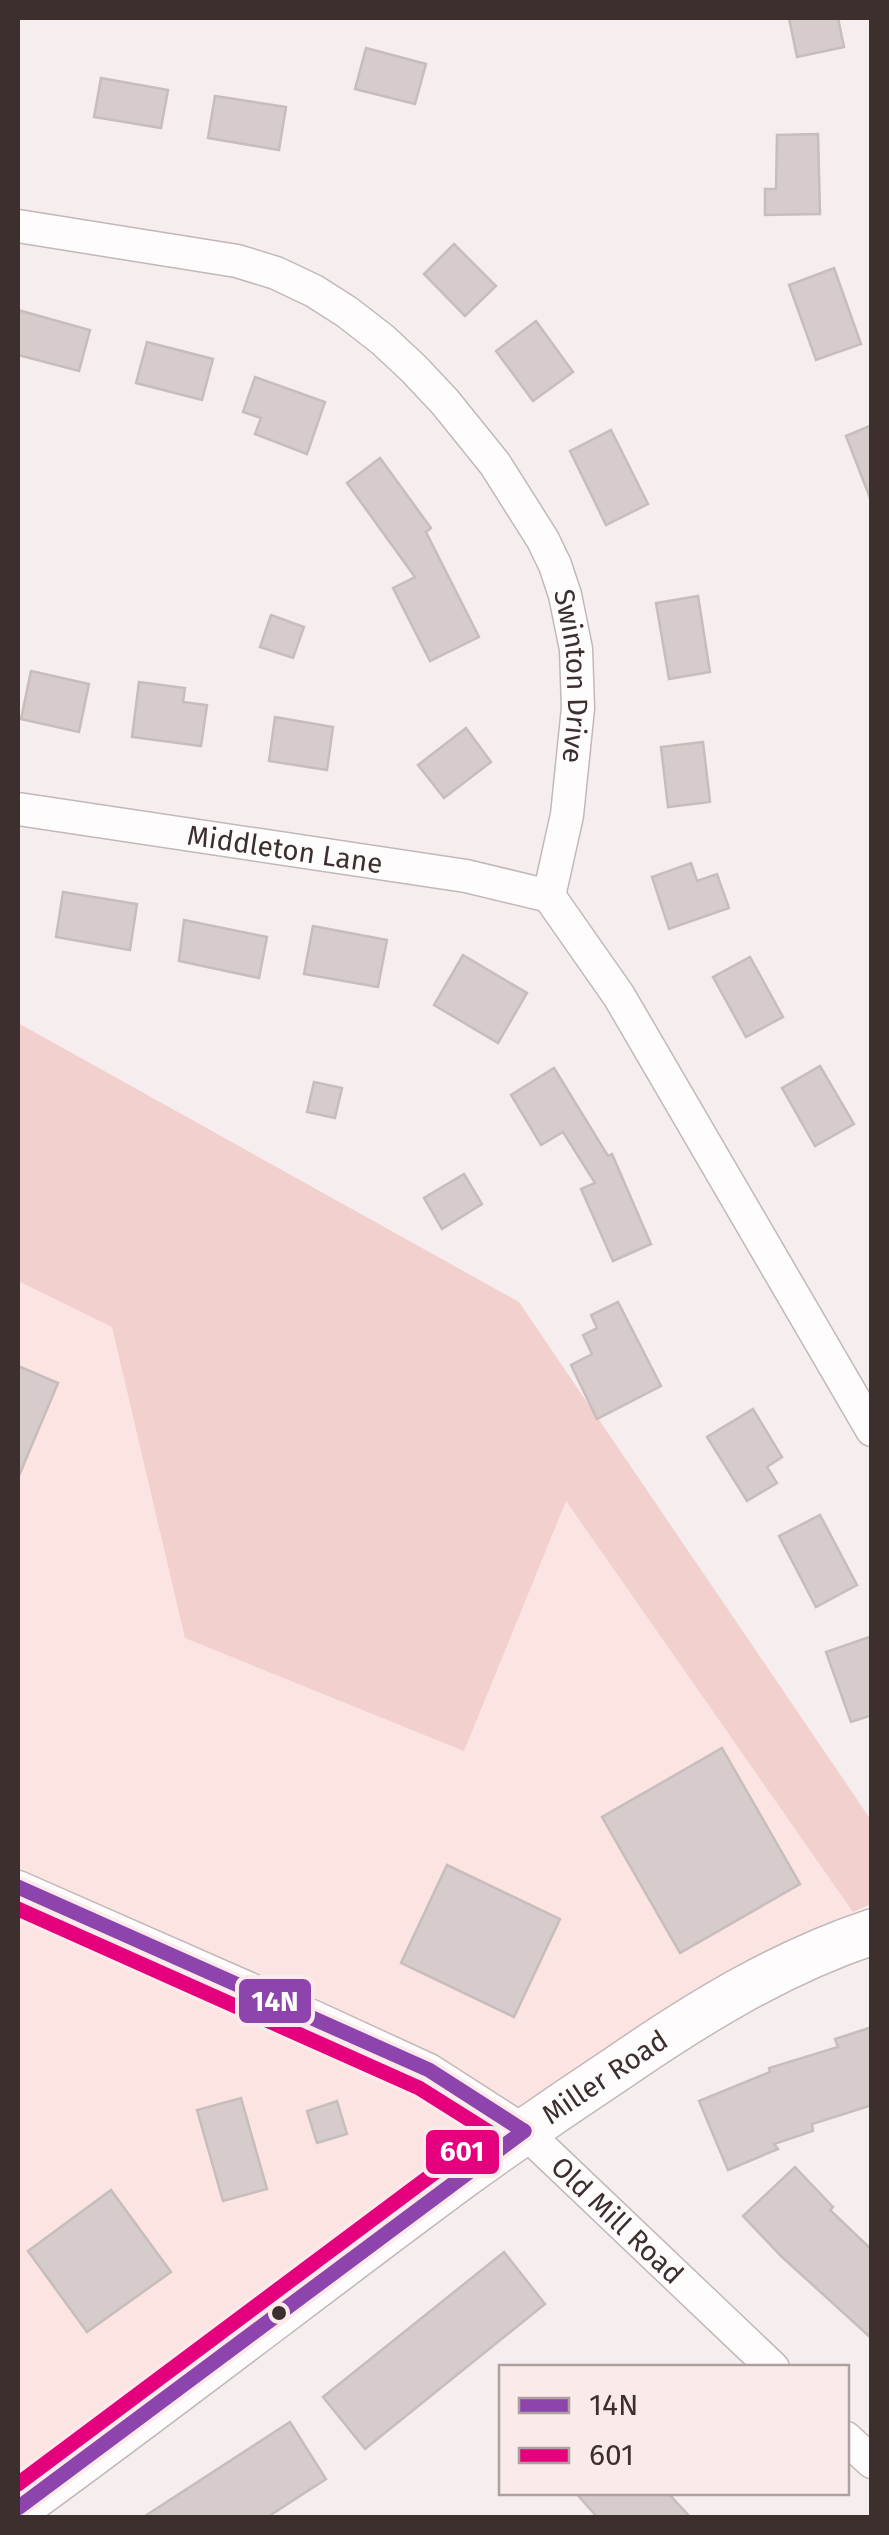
<svg xmlns="http://www.w3.org/2000/svg" width="889" height="2535" viewBox="0 0 889 2535" font-family="'Fira Sans',sans-serif">
  <style>
    .built { fill: #fbe4e2 }
    .green { fill: #f1d0ce }
    .building { fill: #d6cccb; stroke: #c7bdbc; stroke-width: 2.5 }
    .lines { fill: none; stroke-linecap: round; stroke-linejoin: round }
    .street-casing { stroke: #c2b8b8; stroke-width: 35 }
    .secondary-casing { stroke: #c2b8b8; stroke-width: 48 }
    .street { stroke: #fefcfc; stroke-width: 32 }
    .secondary { stroke: #fefcfc; stroke-width: 45 }
    .bus-1-casing { stroke: #faebea; stroke-width: 22 }
    .bus-2-casing { stroke: #faebea; stroke-width: 22 }
    .bus-1 { stroke: #8e44ad; stroke-width: 15 }
    .bus-2 { stroke: #e5007d; stroke-width: 15 }
    .bus-dot { fill: #3c2f2e; stroke: #faebea; stroke-width: 4 }
    .labels { text-anchor: middle; dominant-baseline: central; stroke-width: 8; stroke-linejoin: round; paint-order: stroke }
    .street-label { font-size: 28px; fill: #3c2f2e; stroke: #faebea }
    .line-badge { stroke: #faebea; stroke-width: 4 }
    .badge-label { font-size: 28px; text-anchor: middle; font-weight: bold; fill: #fff }
  </style>
  <rect width="100%" height="100%" fill="#f6eeee"/>
  <path class="built" d="M18,1281L112,1327L186,1638L565,1500L853,1912L528,2139L18,2517Z"/>
  <path class="green" d="M18,1023L519,1302L871,1820V1904L853,1912L566,1501L464,1751L185,1638L112,1327L18,1281Z"/>
  <g class="building">
    <path d="M789,18H838L844,47L797,57Z"/>
    <path d="M366,48L426,64L415,104L355,89Z"/>
    <path d="M101,78L168,90L161,128L94,117Z"/>
    <path d="M215,96L286,107L279,150L208,138Z"/>
    <path d="M818,134L820,214L765,215V189H776L777,135Z"/>
    <path d="M454,244L496,286L465,316L424,274Z"/>
    <path d="M834,268L861,344L816,360L789,285Z"/>
    <path d="M18,310L90,330L79,371L18,355Z"/>
    <path d="M536,321L573,372L533,401L496,351Z"/>
    <path d="M147,342L213,359L202,400L136,383Z"/>
    <path d="M255,377L325,402L307,454L255,434L261,418L243,412Z"/>
    <path d="M872,425V498H870L846,436Z"/>
    <path d="M611,430L648,504L606,525L570,451Z"/>
    <path d="M380,458L431,528L426,532L479,637L430,661L393,588L415,577L347,483Z"/>
    <path d="M698,596L710,672L669,679L656,603Z"/>
    <path d="M271,615L304,627L293,658L260,647Z"/>
    <path d="M31,671L89,684L79,732L21,719Z"/>
    <path d="M139,682L185,688L183,702L207,705L201,746L132,737Z"/>
    <path d="M275,717L333,727L327,770L269,761Z"/>
    <path d="M466,728L491,762L444,798L418,765Z"/>
    <path d="M703,742L710,802L668,807L661,747Z"/>
    <path d="M691,863L697,881L717,874L729,908L669,929L652,877Z"/>
    <path d="M63,892L137,904L130,950L56,937Z"/>
    <path d="M184,920L267,937L259,978L179,961Z"/>
    <path d="M313,926L387,940L378,987L304,974Z"/>
    <path d="M463,955L527,993L498,1043L434,1005Z"/>
    <path d="M750,957L783,1017L746,1037L713,977Z"/>
    <path d="M820,1066L854,1124L815,1146L782,1088Z"/>
    <path d="M554,1068L608,1156L612,1154L651,1244L613,1261L581,1189L595,1183L563,1132L541,1145L511,1095Z"/>
    <path d="M314,1082L342,1088L335,1118L307,1112Z"/>
    <path d="M464,1174L482,1204L442,1229L424,1198Z"/>
    <path d="M618,1302L661,1386L597,1419L571,1365L592,1354L583,1335L597,1328L591,1315Z"/>
    <path d="M18,1366L58,1383L18,1478Z"/>
    <path d="M753,1409L782,1457L767,1467L777,1483L747,1501L707,1437Z"/>
    <path d="M820,1515L857,1585L816,1607L779,1536Z"/>
    <path d="M872,1636V1715L851,1722L826,1652Z"/>
    <path d="M722,1748L800,1884L680,1953L602,1817Z"/>
    <path d="M447,1865L560,1919L514,2017L401,1963Z"/>
    <path d="M872,2027V2105L812,2124L813,2131L774,2144L778,2149L728,2170L699,2101L770,2072L769,2068L838,2047L835,2039Z"/>
    <path d="M241,2098L267,2189L223,2201L197,2110Z"/>
    <path d="M337,2101L347,2134L317,2143L307,2111Z"/>
    <path d="M795,2167L833,2207L830,2210L872,2250V2339L781,2256L743,2216Z"/>
    <path d="M111,2190L171,2272L87,2332L28,2251Z"/>
    <path d="M504,2252L545,2304L365,2449L323,2397Z"/>
    <path d="M290,2422L326,2479L266,2518H142Z"/>
    <path d="M575,2492H667L691,2518H598Z"/>
  </g>
  <g class="lines">
    <defs>
      <g id="street">
        <path id="s1" d="M18,226L237,261L276,273L314,291L347,312L383,340L414,369L445,402L495,464L543,540L555,565L565,595L576,649L578,708L567,815L549,896L619,996L872,1430"/>
        <path id="s2" d="M18,809L466,876L549,896"/>
        <path id="s3" d="M18,1887L316,2018L429,2070L524,2131L773,2368"/>
        <path d="M846,2438L872,2462"/>
      </g>
      <g id="secondary">
        <path id="s4" d="M18,2508C167,2400 313,2286 462,2176C513,2139 565,2103 618,2068C698,2013 779,1963 872,1932"/>
      </g>
    </defs>
    <use href="#street" class="street-casing"/>
    <use href="#secondary" class="secondary-casing"/>
    <use href="#street" class="street"/>
    <use href="#secondary" class="secondary"/>
    <defs>
      <g id="bus-1">
        <path d="M18,1887L429,2070L524,2131"/>
        <path d="M18,2508L524,2131"/>
      </g>
      <path id="bus-2" d="M18,1909L419,2088L489,2132L18,2484"/>
    </defs>
    <use href="#bus-1" class="bus-1-casing"/>
    <use href="#bus-2" class="bus-2-casing"/>
    <use href="#bus-1" class="bus-1"/>
    <use href="#bus-2" class="bus-2"/>
  </g>
  <circle class="bus-dot" cx="279" cy="2313" r="9"/>
  <g class="labels">
    <g class="street-label">
      <text stroke="none"><textPath href="#s1" startOffset="788">Swinton Drive</textPath></text>
      <text stroke="none"><textPath href="#s2" startOffset="270">Middleton Lane</textPath></text>
      <text stroke="none"><textPath href="#s4" startOffset="728">Miller Road</textPath></text>
      <text stroke="none"><textPath href="#s3" startOffset="692">Old Mill Road</textPath></text>
    </g>
  </g>
  <g class="line-badge">
    <rect x="237" y="1977" width="76" height="48" rx="10" fill="#8e44ad"/>
    <rect x="424" y="2128" width="77" height="48" rx="10" fill="#e5007d"/>
  </g>
  <g class="badge-label">
    <text x="275" y="2011">14N</text>
    <text x="462" y="2161">601</text>
  </g>
  <rect width="889" height="2535" fill="none" stroke="#3c2f2e" stroke-width="40"/>
  <rect x="499" y="2365" width="350" height="130" fill="#faebea" stroke="#aea09f" stroke-width="2.5"/>
  <rect x="519" y="2398" width="50" height="15" fill="#8e44ad" stroke="#aea09f" stroke-width="2.5"/>
  <text x="589" y="2415" font-size="30" fill="#3c2f2e">14N</text>
  <rect x="519" y="2448" width="50" height="15" fill="#e5007d" stroke="#aea09f" stroke-width="2.5"/>
  <text x="589" y="2465" font-size="30" fill="#3c2f2e">601</text>
</svg>
